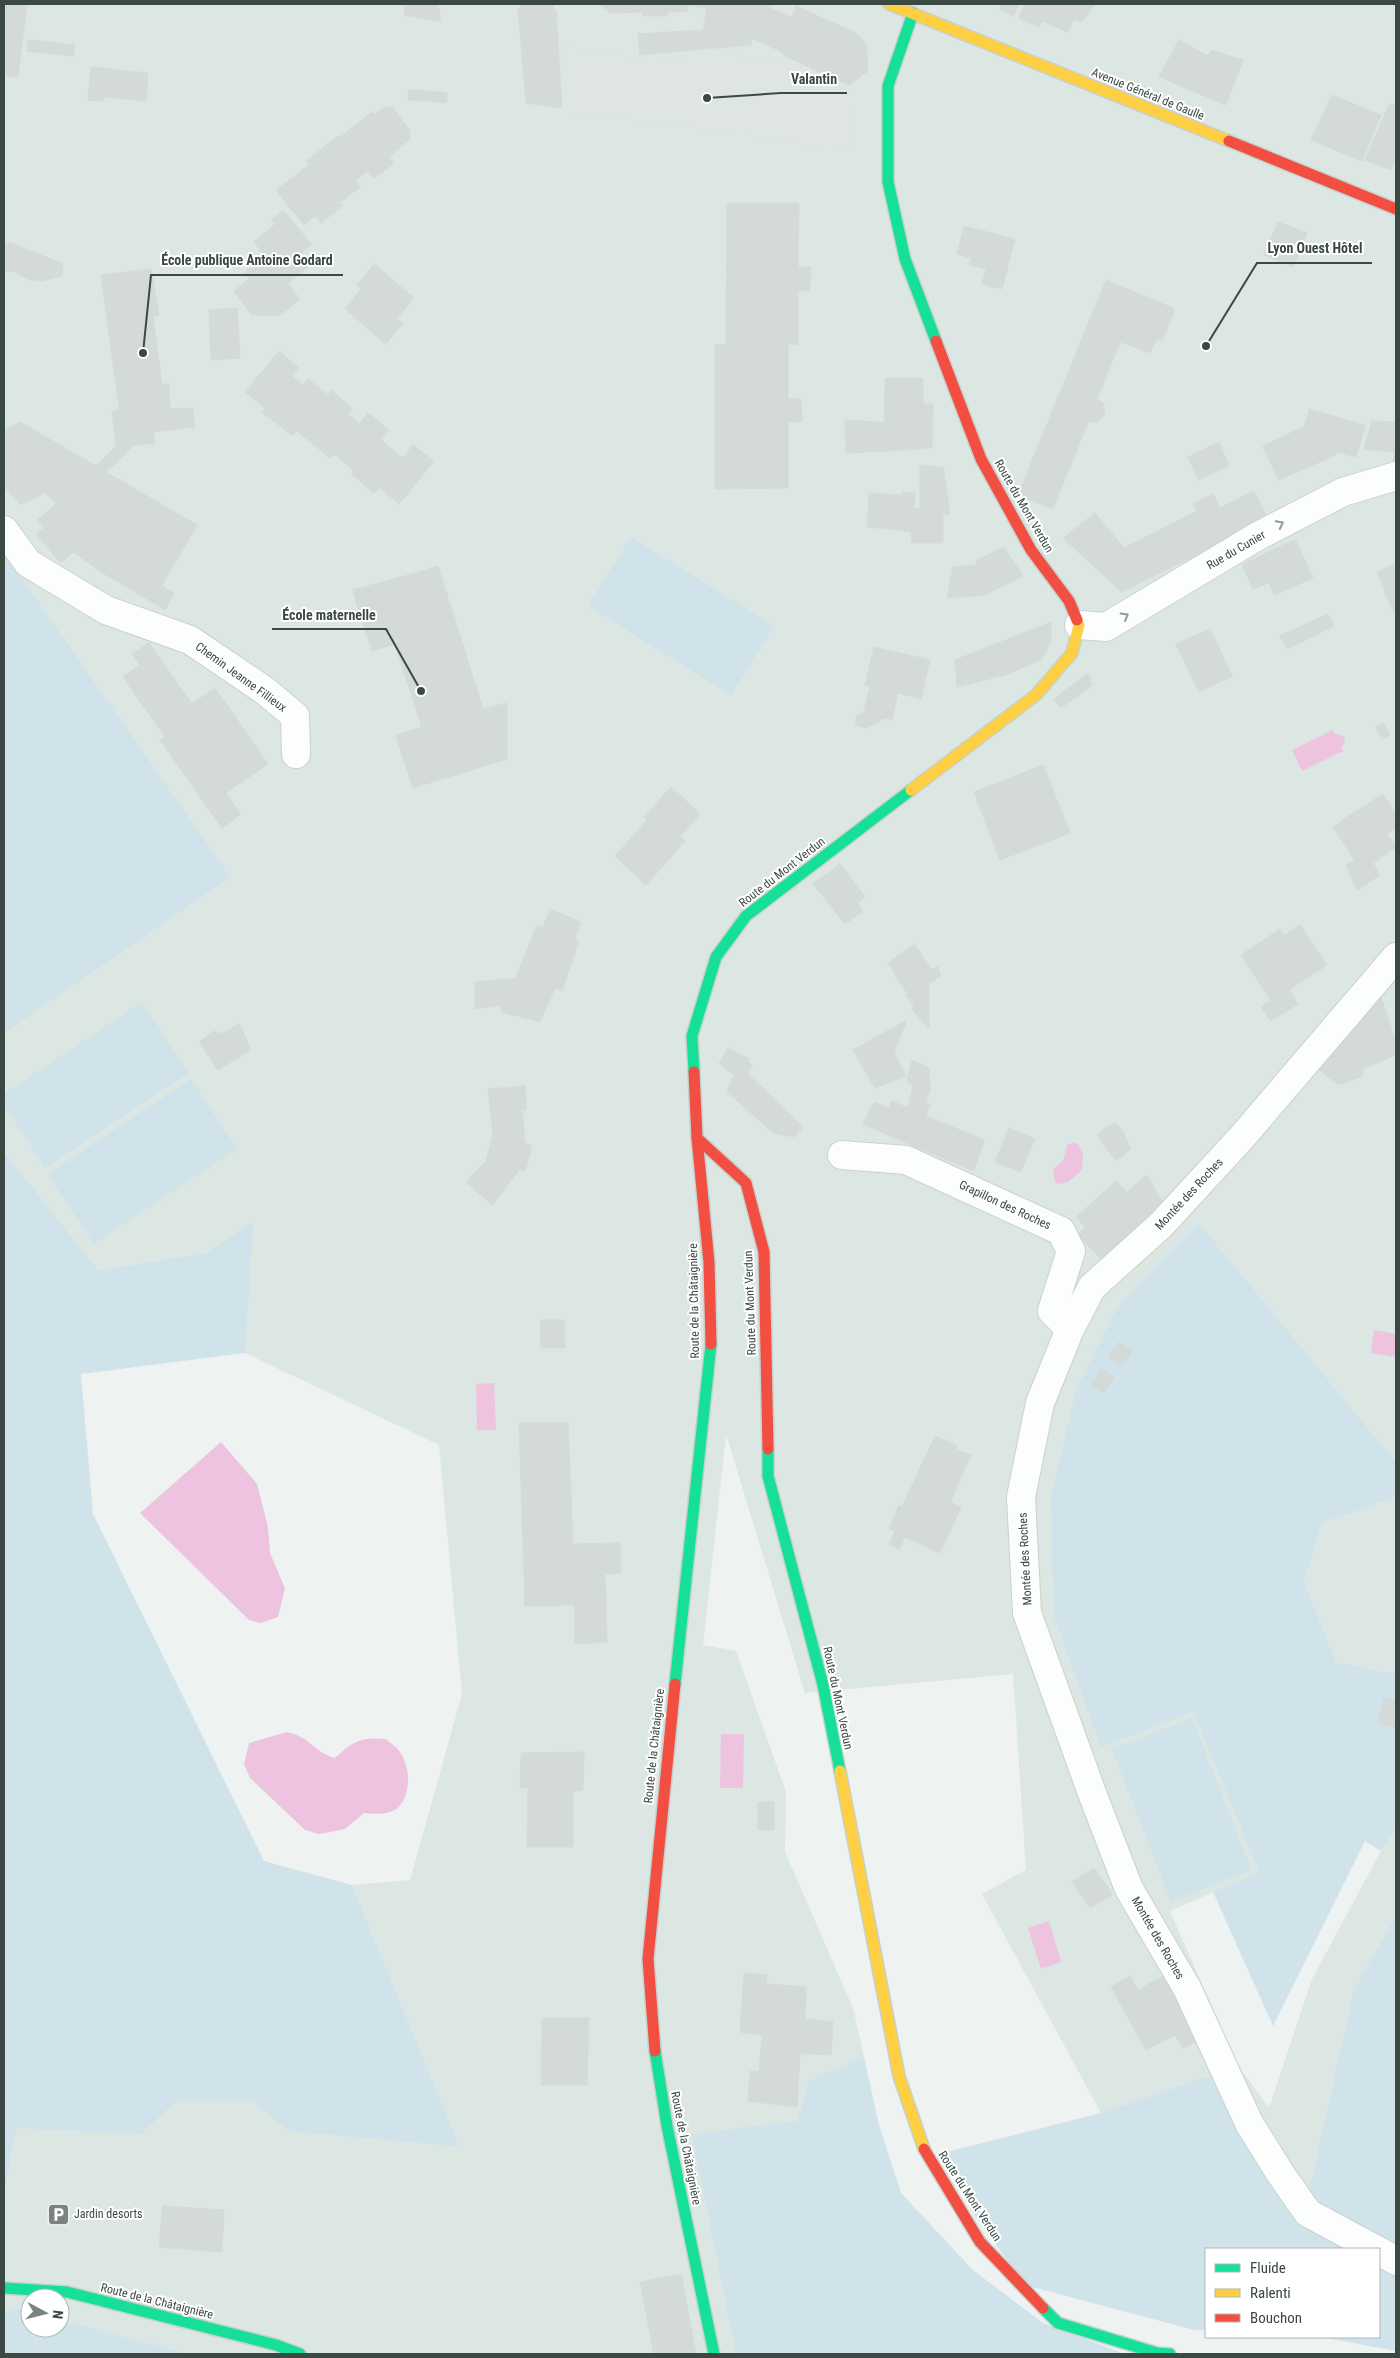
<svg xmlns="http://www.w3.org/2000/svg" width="1400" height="2358" viewBox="0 0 1400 2358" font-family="'Roboto Condensed',sans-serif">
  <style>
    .residential { fill: #dce6e2 }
    .green { fill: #d0e2ea }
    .parking { fill: #dfe5e2 }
    .water { fill: #edc3df }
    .building { fill: #d3dad7; stroke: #d4dbd8 }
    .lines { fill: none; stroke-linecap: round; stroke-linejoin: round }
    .street-casing { stroke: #ccd1cf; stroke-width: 30 }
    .fast-casing { stroke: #c5d2cd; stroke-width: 14 }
    .slow-casing { stroke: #c5d2cd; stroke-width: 14 }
    .jam-casing { stroke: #c5d2cd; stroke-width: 14 }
    .street { stroke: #fcfdfd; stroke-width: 28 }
    .fast { stroke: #16e098; stroke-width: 11 }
    .slow { stroke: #ffcf43; stroke-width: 11 }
    .jam { stroke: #f24e42; stroke-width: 11 }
    .oneway { stroke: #919a96 }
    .labels { text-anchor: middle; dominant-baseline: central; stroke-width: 4; stroke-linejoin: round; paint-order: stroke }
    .street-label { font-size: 12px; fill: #3a4942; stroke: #fff }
    .poi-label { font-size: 12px; fill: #3a4942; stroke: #fff; text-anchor: start }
    .leader { fill: none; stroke: #3a4942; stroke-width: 2 }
    .callout-dot { fill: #3a4942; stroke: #fff; stroke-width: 2 }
    .callout-label { font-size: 14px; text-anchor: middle; font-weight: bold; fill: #3a4942; stroke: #fff; stroke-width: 4; stroke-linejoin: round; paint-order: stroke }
  </style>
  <rect width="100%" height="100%" fill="#eef3f1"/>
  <g class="residential">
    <path d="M4,4H1396V1462L1199,1223L1118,1305L1077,1387L1101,1746L1193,1712L1259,1872L1170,1911L1237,2064L1269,2108L1312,1979L1381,1851L1396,1828V1915L1354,1989L1302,2225L1209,2076L1101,2113L982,1894L1026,1870L1013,1674L805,1693L726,1434L703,1645L736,1651L786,1792L785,1852L853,2008L864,2057L810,2081L797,2121L693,2134L736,2354H191L60,2320V2298H30V2312L13,2308L4,2310V2192L17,2127L142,2134L176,2101H252L288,2131L460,2147L352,1885L410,1880L462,1694L439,1445L245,1353L254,1222L206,1253L97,1270L4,1152Z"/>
    <path d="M1396,1497V1674L1336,1662L1304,1581L1322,1523Z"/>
  </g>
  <g class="green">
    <path d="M631,537L774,626L731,695L588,606Z"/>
    <path d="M4,553L230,877L4,1033Z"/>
    <path d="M142,1002L188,1073L45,1168L4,1105V1094Z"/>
    <path d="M191,1079L237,1149L94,1244L48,1174Z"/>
    <path d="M4,1152L98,1270L206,1253L254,1221L245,1353L81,1374L93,1514L264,1861L352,1885L460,2147L288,2131L252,2101H176L142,2134L17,2128L4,2192Z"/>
    <path d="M1199,1223L1396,1462V1497L1322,1523L1304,1581L1336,1662L1396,1674V1828L1381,1851L1365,1841L1273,2026L1213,1892L1259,1872L1193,1712L1101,1747L1054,1616L1051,1496L1077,1387L1118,1305Z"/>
    <path d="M1192,1718L1251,1870L1171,1901L1112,1749Z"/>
    <path d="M1396,1915V2351L1326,2338L1301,2337H1379V2249H1206V2330H1194L1025,2285L972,2212L946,2152L1101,2113L1209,2076L1302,2224L1354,1989Z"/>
    <path d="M864,2057L879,2125L901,2193L973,2270L1043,2323L1125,2354H736L692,2134L797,2121L809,2081Z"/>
    <path d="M13,2308L30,2312V2328H60V2320L191,2354H4V2310Z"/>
  </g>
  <path class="parking" d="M560,46L642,59L725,54L804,65L849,85L852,152L713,130L566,111Z"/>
  <g class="water">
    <path d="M1333,730L1335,734L1344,736L1345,743L1341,747L1343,751L1302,771L1292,750Z"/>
    <path d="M1073,1143L1078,1144L1083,1154L1082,1170L1068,1182L1058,1184L1055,1182L1053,1169L1063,1161L1067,1145Z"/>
    <path d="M1374,1330L1396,1334V1357L1371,1353Z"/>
    <path d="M494,1383L496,1430H477L476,1384Z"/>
    <path d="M221,1442L257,1484L268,1527L270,1553L285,1588L278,1617L261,1623L249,1620L140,1513Z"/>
    <path d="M287,1732C310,1737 313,1751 334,1758C340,1755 344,1749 349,1746C361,1738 373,1738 386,1739C390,1743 397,1747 400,1752C411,1768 412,1798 395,1810C386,1815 373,1814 364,1813L345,1829L319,1834L305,1830L250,1778L244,1764L249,1743Z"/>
    <path d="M721,1734H744L743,1788H720Z"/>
    <path d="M1049,1921L1061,1962L1041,1969L1028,1928Z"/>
  </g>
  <g class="building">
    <path d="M4,4H27L18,77L6,76L7,68H4Z"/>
    <path d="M405,4H423L421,18L404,15Z"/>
    <path d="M423,4H438L441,21L421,18Z"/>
    <path d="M521,4H553V9L556,10L562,108L526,103L518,9H521Z"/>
    <path d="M599,4H753L751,45L704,49L703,30L707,9L689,5L687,12H668L667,16H643V12L610,13Z"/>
    <path d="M753,4H772L770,8L792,17L796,6L856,33L866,43L868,71L849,85L783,55L784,53L752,38Z"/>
    <path d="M1002,4H1019L1013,16L999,9Z"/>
    <path d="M1025,4H1037L1074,19L1068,32L1042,21L1039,27L1018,18Z"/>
    <path d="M1037,4H1095L1082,22Z"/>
    <path d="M703,30L704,49L640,55L638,34Z"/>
    <path d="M28,40L75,45L73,56L27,51Z"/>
    <path d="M1179,40L1208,56L1193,91L1159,77Z"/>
    <path d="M1211,50L1243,60L1226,105L1193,91Z"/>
    <path d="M91,67L148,73L146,101L104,97L103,101L88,100Z"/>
    <path d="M409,90L427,91V101L408,100Z"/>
    <path d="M427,91L447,93V103L427,101Z"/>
    <path d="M1332,95L1381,115L1362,161L1311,140Z"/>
    <path d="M1390,103L1396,106V130L1381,123Z"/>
    <path d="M385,107L393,108L410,131V139L389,157L394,163L374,179L367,171L355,181L360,187L339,203L343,206L321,223L315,216L304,225L276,190L309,165L306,161L338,136L340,137L372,112L375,115Z"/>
    <path d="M1381,123L1396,130V157L1391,170L1365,160Z"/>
    <path d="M727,203H799L798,267H811L810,291L798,290V345L788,344V399H801L802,422H788V488L715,489V345H726Z"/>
    <path d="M283,210L312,245L299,255L308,267L288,284L300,299L278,317L275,314L272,316L252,315L234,291L249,279L244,273L265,256L254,242L275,224L271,220Z"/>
    <path d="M1278,222L1307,233L1293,267L1264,255Z"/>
    <path d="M964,226L1015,239L1002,289L982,284L986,269L969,265L971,258L957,254Z"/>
    <path d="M11,243L63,264L62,276L41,281L29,280L14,271L4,272V244Z"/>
    <path d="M374,264L414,298L397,318L403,323L386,344L345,309L361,289L357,285Z"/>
    <path d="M151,269L159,315L153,316L162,384H169L170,409L193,408L195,427L153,432L155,443L131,446L129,436H123L101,275Z"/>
    <path d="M1106,280L1175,309L1162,340L1157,339L1150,353L1086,329Z"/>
    <path d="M237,308L240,358L211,360L209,310Z"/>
    <path d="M1086,329L1120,342L1097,399L1103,403L1105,413L1098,422H1088L1053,509L1018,495Z"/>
    <path d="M279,351L299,368L292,376L303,386L308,379L328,395L331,390L352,408L348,414L359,424L368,413L389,430L381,440L403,458L413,445L434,461L399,504L379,487L374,493L351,474L354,470L334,454L330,458L297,431L293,436L262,412L265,408L245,392Z"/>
    <path d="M885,378H897L896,392L885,391Z"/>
    <path d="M897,378H923V404H933L932,448L904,450V424L884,423L885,391L896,392Z"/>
    <path d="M1309,409L1365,425L1356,457L1336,452V455L1278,480L1263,446L1305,426Z"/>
    <path d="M120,410L123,436H129L132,447L121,458L113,449L116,446L112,411Z"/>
    <path d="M845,420L904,424V450L846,453Z"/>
    <path d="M1372,421L1396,422V465L1392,466L1395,452L1364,449Z"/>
    <path d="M20,422L96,466L113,449L121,458L106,472L197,525L152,602L103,573L73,552L61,563L36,534L44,528L37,520L56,504L45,492L21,505L4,486V469L31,452L15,425Z"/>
    <path d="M15,425L31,452L4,469V431Z"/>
    <path d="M1219,442L1229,466L1198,480L1188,457Z"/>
    <path d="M920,465L943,467L950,514L920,513Z"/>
    <path d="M1254,491L1268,519L1122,592L1063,538L1095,513L1124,548L1197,511L1193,504L1213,494L1220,508Z"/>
    <path d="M903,492L915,493L914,509L899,508L900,495Z"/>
    <path d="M869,493L900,495L898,530L867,527Z"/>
    <path d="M899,508L921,509L920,513L943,514V543H912L911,532L898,530Z"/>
    <path d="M1295,539L1313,578L1274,595L1269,583L1253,589L1242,565Z"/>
    <path d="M1004,547L1023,576L984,595L947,598L953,567L977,565L976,561Z"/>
    <path d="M1393,565L1396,569V611L1393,612L1377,572Z"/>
    <path d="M438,566L483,709L507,703V759L413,788L400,749L440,737L436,723L422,728L395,644L372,651L357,605L420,586L416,573Z"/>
    <path d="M416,573L420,586L357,605L353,590Z"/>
    <path d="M162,586L174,593L165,610L152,602Z"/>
    <path d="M1328,614L1334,626L1287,649L1280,636Z"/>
    <path d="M1051,622V640L1042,659L1008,674L957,687L955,660Z"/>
    <path d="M1210,629L1232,676L1199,692L1176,644Z"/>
    <path d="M149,643L192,704L215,688L268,764L226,793L241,814L222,828L160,740L165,737L123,677L140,665L132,654Z"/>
    <path d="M874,647L930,660L921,699L898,693L892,720L885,718L867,728L855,725L857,716L864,711L870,686L865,685Z"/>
    <path d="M1088,673L1092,685L1061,708L1054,699Z"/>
    <path d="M436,723L440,737L400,749L396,735Z"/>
    <path d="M1384,723L1390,735L1382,739L1376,727Z"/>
    <path d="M1043,765L1070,833L1000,860L974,792Z"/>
    <path d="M671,787L700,814L680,837L685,841L646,885L615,856L647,820L644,817Z"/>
    <path d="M1383,794L1396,814V828L1387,834L1396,847L1373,863L1380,875L1357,890L1346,865L1355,860L1342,841L1356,832L1347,817Z"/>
    <path d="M1347,817L1356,832L1342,841L1333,827Z"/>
    <path d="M840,864L865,897L857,903L863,911L845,924L813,884Z"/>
    <path d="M550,909L581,922L574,940L579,941L562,991L555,988L540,1022L502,1012L501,1005L475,1009V982L516,978L537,925L543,928Z"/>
    <path d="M1300,925L1327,965L1271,1001L1241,955L1280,929L1284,936Z"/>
    <path d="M914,944L932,970L938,966L941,976L929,983V1029L912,1009L914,1005L905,995L908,994L894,975L896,974L888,963Z"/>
    <path d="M1289,989L1298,1004L1271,1021L1261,1007Z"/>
    <path d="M1380,993L1396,1043V1055L1362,1069L1363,1076L1338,1085L1315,1066Z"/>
    <path d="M907,1020L894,1052L906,1076L875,1088L853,1050Z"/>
    <path d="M239,1023L251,1050L218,1070L199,1042L214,1031L222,1034Z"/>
    <path d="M728,1048L749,1059L748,1063L753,1065L747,1073L768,1093L751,1113L727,1092L734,1075L719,1063Z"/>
    <path d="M912,1060L929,1068L930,1091L909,1144L863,1124L874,1102L889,1108L892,1101L908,1108L913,1085L907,1080Z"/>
    <path d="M525,1086L526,1110L522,1111L525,1143L532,1146L525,1171L520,1169L492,1205L466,1182L486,1161L493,1134L488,1089Z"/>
    <path d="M768,1093L803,1127L794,1137L773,1133L751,1113Z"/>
    <path d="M925,1103L930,1104L926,1116L984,1140L974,1171L909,1144Z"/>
    <path d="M1115,1122L1123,1132L1104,1145L1097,1135Z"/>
    <path d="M1009,1128L1035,1139L1021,1172L995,1162Z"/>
    <path d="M1123,1132L1131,1149L1116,1161L1104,1145Z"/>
    <path d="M1147,1175L1164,1206L1101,1259L1081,1238L1094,1226L1091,1223Z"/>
    <path d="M1116,1181L1126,1192L1091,1223L1094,1226L1081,1238L1078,1234L1085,1227L1076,1217Z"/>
    <path d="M540,1320H564L565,1348H541Z"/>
    <path d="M1119,1342L1132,1351L1122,1366L1108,1358Z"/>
    <path d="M1101,1369L1114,1377L1104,1393L1091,1385Z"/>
    <path d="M519,1423H568L573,1544L620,1543L621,1573L575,1575V1605L525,1606Z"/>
    <path d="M935,1436L958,1446L956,1450L971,1455L950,1502L961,1507L940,1553L905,1537L899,1550L889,1544L895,1531L889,1529L899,1505L902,1507Z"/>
    <path d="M605,1574L607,1642L575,1644V1575Z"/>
    <path d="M1384,1698L1396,1701V1728L1378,1723Z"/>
    <path d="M584,1752L583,1791H573V1847H527L528,1788H520L521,1753Z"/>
    <path d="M758,1802H766V1810L774,1811V1830H758Z"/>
    <path d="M766,1802H774V1811L766,1810Z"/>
    <path d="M1094,1868L1110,1890L1112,1895L1090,1908L1072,1882Z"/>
    <path d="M744,1973L767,1975L762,2035L740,2032Z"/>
    <path d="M1130,1976L1138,1990L1163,1976L1188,2017L1198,2041L1183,2048L1175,2035L1146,2050L1111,1987Z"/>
    <path d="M767,1984L806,1987L805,2019L833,2022L831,2055L800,2053L797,2107L748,2101L750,2071L759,2072Z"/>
    <path d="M542,2018H589L587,2085H541Z"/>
    <path d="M163,2206L224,2210L222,2252L159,2247Z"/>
    <path d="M681,2274L696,2354H654L640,2282Z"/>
  </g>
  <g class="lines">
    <defs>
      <g id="street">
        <path d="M4,530L28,563L106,610L190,640L264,690L295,716L296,754"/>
        <path d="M1079,625L1106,627L1258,536L1343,492L1396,476"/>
        <path d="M842,1155L906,1160L1061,1231L1071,1251L1052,1311L1070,1329"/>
        <path d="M1375,2249L1308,2213L1280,2173L1249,2123L1187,1988L1129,1889L1092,1793L1027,1613L1021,1497L1040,1403L1070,1329L1092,1287L1161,1225L1242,1137L1396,957"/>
        <path d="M1379,2251L1396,2261"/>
      </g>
      <g id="fast">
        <path d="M913,13L888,86V182L905,259L936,341"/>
        <path d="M694,1072L692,1036L716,957L746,916L911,790"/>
        <path d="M768,1449V1476L823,1685L840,1771"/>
        <path d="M675,1684L711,1344"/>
        <path d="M655,2051L667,2126L714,2354"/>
        <path d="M4,2288L67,2292L276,2345L300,2354"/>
        <path d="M1043,2308L1058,2323L1157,2353L1170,2354"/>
      </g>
      <g id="slow">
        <path d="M889,4L1229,141"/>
        <path d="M911,790L1036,695L1072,653L1079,625L1077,620"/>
        <path d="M840,1771L899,2076L924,2149"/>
      </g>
      <g id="jam">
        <path d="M1229,141L1396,209"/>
        <path d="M936,341L981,459L1031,550L1069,601L1077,620"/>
        <path d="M694,1072L697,1138L709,1262L711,1344"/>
        <path d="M697,1138L746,1183L764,1252L768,1449"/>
        <path d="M655,2051L648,1959L675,1684"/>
        <path d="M924,2149L980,2242L1043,2308"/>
      </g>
    </defs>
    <use href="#street" class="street-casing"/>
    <use href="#fast" class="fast-casing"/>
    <use href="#slow" class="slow-casing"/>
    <use href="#jam" class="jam-casing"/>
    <use href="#street" class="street"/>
    <use href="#fast" class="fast"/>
    <use href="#slow" class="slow"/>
    <use href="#jam" class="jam"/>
  </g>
  <defs><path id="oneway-chevron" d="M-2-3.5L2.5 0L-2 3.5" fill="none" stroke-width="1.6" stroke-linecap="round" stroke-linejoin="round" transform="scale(1.25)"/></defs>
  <g class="oneway">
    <use href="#oneway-chevron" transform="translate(1280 524) rotate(-27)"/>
    <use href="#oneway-chevron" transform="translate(1125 616) rotate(-31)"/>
  </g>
  <defs>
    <symbol id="parking-square" viewBox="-11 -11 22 22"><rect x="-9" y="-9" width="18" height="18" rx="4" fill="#79847f" stroke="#fff"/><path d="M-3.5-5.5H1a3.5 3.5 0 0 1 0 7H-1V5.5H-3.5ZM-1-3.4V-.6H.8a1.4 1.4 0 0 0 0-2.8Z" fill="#fff"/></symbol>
  </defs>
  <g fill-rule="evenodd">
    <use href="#parking-square" x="46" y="2202" width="25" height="25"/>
  </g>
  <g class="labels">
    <g class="street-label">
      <text transform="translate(1148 94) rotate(22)">Avenue Général de Gaulle</text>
      <text transform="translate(1024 506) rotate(60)">Route du Mont Verdun</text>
      <text transform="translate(1236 550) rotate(-30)">Rue du Cunier</text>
      <text transform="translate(241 677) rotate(36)">Chemin Jeanne Fillieux</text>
      <text transform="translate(782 872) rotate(-38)">Route du Mont Verdun</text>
      <text transform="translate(1189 1194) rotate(-47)">Montée des Roches</text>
      <text transform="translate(1005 1205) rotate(25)">Grapillon des Roches</text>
      <text transform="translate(694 1301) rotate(-91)">Route de la Châtaignière</text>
      <text transform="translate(750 1303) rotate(-92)">Route du Mont Verdun</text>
      <text transform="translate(1025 1559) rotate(-93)">Montée des Roches</text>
      <text transform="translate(838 1698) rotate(78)">Route du Mont Verdun</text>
      <text transform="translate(654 1746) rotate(-84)">Route de la Châtaignière</text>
      <text transform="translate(1158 1938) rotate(60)">Montée des Roches</text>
      <text transform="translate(686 2148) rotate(79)">Route de la Châtaignière</text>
      <text transform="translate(970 2196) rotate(57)">Route du Mont Verdun</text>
      <text transform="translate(157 2301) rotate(14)">Route de la Châtaignière</text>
    </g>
    <g class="poi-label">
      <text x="74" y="2214">Jardin desorts</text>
    </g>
  </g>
  <path class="leader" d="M707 98L781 93H847M1206 346L1257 263H1372M143 353L151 275H343M421 691L386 629H272"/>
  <g class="callout-dot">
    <circle cx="707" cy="98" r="5"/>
    <circle cx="1206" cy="346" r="5"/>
    <circle cx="143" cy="353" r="5"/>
    <circle cx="421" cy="691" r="5"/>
  </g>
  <g class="callout-label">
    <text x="814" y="84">Valantin</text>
    <text x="1315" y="253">Lyon Ouest Hôtel</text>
    <text x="247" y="265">École publique Antoine Godard</text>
    <text x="329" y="620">École maternelle</text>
  </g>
  <rect width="1400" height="2358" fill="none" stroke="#3a4942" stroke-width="10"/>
  <rect x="1205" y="2248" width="175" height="90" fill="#ffffff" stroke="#b0b6b3"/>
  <rect x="1215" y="2264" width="25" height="8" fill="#16e098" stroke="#b0b6b3"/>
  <text x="1250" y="2273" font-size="15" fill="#3a4942">Fluide</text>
  <rect x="1215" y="2289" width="25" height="8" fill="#ffcf43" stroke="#b0b6b3"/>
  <text x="1250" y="2298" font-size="15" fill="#3a4942">Ralenti</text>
  <rect x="1215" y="2314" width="25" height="8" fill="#f24e42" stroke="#b0b6b3"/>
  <text x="1250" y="2323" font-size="15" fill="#3a4942">Bouchon</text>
  <g transform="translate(45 2313) rotate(97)"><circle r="24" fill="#ffffff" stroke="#b0b6b3"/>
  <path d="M0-4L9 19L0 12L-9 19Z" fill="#79847f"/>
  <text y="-8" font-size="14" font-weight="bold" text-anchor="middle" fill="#3a4942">N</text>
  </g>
</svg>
